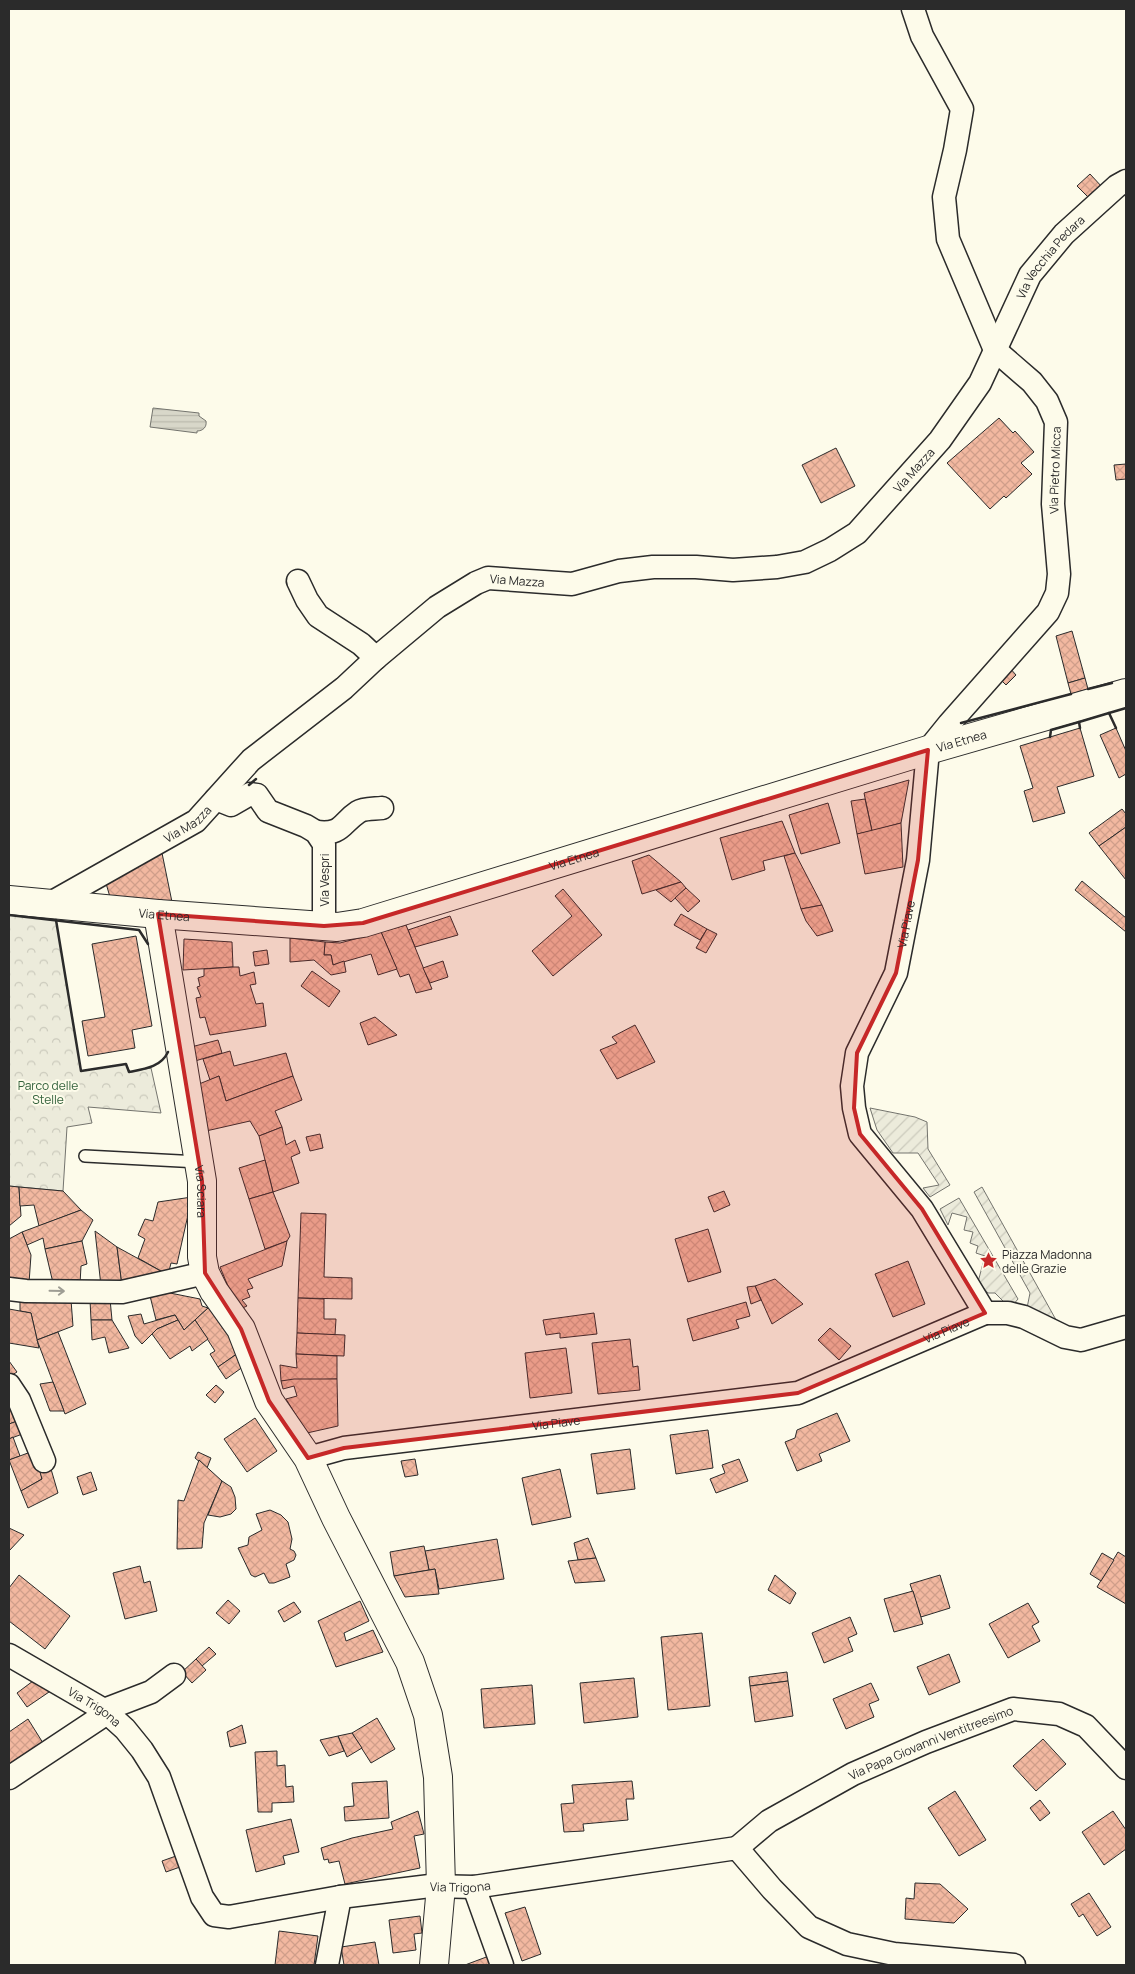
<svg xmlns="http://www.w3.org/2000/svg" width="1135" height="1974" viewBox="0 0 1135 1974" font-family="Manrope,sans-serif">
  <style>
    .park { fill: url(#park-crowns); stroke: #74746e }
    .garden { fill: url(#garden-furrows); stroke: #74746e }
    .water { fill: url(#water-rules); stroke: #74746e }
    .building { fill: url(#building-cross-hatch); stroke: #2b2b2b }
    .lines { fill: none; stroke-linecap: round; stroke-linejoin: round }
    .service-casing { stroke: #2b2b2b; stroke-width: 14 }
    .minor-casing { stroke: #2b2b2b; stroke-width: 25 }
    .tertiary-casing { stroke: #2b2b2b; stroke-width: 30 }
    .secondary-casing { stroke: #2b2b2b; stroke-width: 30 }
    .service { stroke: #fdfbea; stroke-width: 11 }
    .minor { stroke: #fdfbea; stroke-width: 22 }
    .tertiary { stroke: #fdfbea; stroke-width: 28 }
    .secondary { stroke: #fdfbea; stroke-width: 28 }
    .wall { stroke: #2b2b2b; stroke-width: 2.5 }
    .oneway { stroke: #9e9d94 }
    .marked { fill: #c62828; fill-opacity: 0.2; stroke: #c62828; stroke-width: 4; stroke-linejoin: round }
    .labels { text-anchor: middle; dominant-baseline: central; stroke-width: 4; stroke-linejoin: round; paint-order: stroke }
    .street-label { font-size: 12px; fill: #2b2b2b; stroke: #fdfbea }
    .park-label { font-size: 12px; fill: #34623c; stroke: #fdfbea }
    .poi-label { font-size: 12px; fill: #2b2b2b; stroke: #fdfbea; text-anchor: start }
  </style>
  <defs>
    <pattern id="park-crowns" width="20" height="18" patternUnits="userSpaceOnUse" patternTransform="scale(1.25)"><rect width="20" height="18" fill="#ecebdb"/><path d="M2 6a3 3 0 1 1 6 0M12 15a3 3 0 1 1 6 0" fill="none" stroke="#cbcabc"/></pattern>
    <pattern id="garden-furrows" width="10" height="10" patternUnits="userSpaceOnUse" patternTransform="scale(1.25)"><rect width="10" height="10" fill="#ecebdb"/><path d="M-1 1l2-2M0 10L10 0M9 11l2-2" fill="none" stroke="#cbcabc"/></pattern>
    <pattern id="water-rules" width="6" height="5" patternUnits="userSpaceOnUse" patternTransform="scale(1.25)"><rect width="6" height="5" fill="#d8d7c9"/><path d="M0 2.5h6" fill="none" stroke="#bab9ad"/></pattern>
    <pattern id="building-cross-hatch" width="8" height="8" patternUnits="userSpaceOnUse" patternTransform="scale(1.25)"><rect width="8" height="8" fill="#f2b8a0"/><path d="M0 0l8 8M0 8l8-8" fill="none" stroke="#d09e8a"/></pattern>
  </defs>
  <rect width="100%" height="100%" fill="#fdfbea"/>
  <path class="park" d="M9,915L56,920L81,1071L126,1064L130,1072L151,1068L161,1113L88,1107L92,1123L67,1127L63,1191L9,1186Z"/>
  <g class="garden">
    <path d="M870,1108L915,1117L927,1122L928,1149L950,1185L930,1197L923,1188L939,1185L918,1153H893L877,1130Z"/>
    <path d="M982,1187L1060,1327L1027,1308L1030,1293L974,1192Z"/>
    <path d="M959,1198L1018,1299L1013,1305L1006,1304L995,1293H988L978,1282L985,1256L976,1253L978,1246L970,1243L973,1232L964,1230L967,1217L952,1213L948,1225L940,1209Z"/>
  </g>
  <path class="water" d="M153,408L199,413V416L206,421C207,427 203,431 197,431V433L150,427Z"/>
  <g class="building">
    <path d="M1090,174L1103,188L1091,200L1077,186Z"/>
    <path d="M999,418L1013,433L1015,431L1034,452L1021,463L1032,474L1006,498L1004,496L990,509L947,463Z"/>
    <path d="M836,448L855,486L821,503L802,465Z"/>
    <path d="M1126,464V479L1116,480L1114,465Z"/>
    <path d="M1072,631L1085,678L1068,683L1056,636Z"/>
    <path d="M1009,667L1016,675L1006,685L999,678Z"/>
    <path d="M1085,678L1088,689L1071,694L1068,683Z"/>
    <path d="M1080,728L1094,776L1057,787L1065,813L1033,822L1024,791L1033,788L1020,746Z"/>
    <path d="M1116,728L1126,751V774L1119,778L1100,735Z"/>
    <path d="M909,780L901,823L872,831L864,793Z"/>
    <path d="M865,799L872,831L857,834L851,801Z"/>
    <path d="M828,803L840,843L801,854L789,815Z"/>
    <path d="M1122,809L1126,814V827L1099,846L1089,833Z"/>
    <path d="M782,821L795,853L763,861L765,870L732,880L720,838Z"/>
    <path d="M901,823L903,867L865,874L857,834Z"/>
    <path d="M1126,827V880L1099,846Z"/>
    <path d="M162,853L172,902L110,897L105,880Z"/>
    <path d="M795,853L822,905L801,909L784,856Z"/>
    <path d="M649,855L681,882L642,894L632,861Z"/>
    <path d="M1082,881L1126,918V932L1075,890Z"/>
    <path d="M681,882L686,888L671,902L656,890Z"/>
    <path d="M686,888L700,901L688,912L675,898Z"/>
    <path d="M563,889L602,935L553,976L532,951L572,916L555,896Z"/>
    <path d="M822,905L833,931L817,936L806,921L801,909Z"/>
    <path d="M681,914L707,929L700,940L674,925Z"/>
    <path d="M450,916L458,935L415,947L408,930Z"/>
    <path d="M406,925L408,930L432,989L416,993L409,974L400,977L381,932Z"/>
    <path d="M707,929L717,934L706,953L696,948Z"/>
    <path d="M381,932L397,969L378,975L371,954L333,965L331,955H324L325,942L340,943Z"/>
    <path d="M136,936L152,1026L132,1030L135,1048L88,1056L82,1021L105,1017L92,944Z"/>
    <path d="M290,938L325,942L324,955H331L333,965L344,961L346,972L331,975L314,960L290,962Z"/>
    <path d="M184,939L232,942L233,967L183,970Z"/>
    <path d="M267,950L269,964L255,966L253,952Z"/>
    <path d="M443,961L448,977L430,983L423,968Z"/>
    <path d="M233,967H239L240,976L254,972L256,984L250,985L256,1004L263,1003L266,1026L210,1035L205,1017L200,1018L196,998L201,997L197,987L200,986L198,978L204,976V969Z"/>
    <path d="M312,971L340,991L329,1007L301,986Z"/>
    <path d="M375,1017L397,1035L368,1045L360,1023Z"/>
    <path d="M635,1025L655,1062L617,1079L600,1050L617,1043L612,1037Z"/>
    <path d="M218,1040L222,1053L195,1061L191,1047Z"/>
    <path d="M230,1051L234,1066L286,1053L293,1076L226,1101L219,1076L210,1080L203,1059Z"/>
    <path d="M219,1076L226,1101L293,1076L302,1100L275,1111L282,1127L259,1136L250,1121L206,1131L199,1084Z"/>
    <path d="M282,1127L286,1145L295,1140L300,1153L291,1157L299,1183L273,1192L259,1136Z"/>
    <path d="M320,1134L323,1148L310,1151L306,1137Z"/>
    <path d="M265,1160L273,1192L249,1199L239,1168Z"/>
    <path d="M9,1186L19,1187L21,1216L9,1226Z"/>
    <path d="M19,1187L63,1191L81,1210L39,1226L34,1205L20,1206Z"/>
    <path d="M724,1191L730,1205L714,1212L708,1197Z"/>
    <path d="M273,1192L290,1236L287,1241L265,1249L249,1199Z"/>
    <path d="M192,1197L177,1264L171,1263L168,1275L138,1258L145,1239L138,1235L145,1219L153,1221L158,1202Z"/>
    <path d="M81,1210L93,1220L82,1241L45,1249L43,1238L27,1245L22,1232Z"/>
    <path d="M301,1213L326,1214L324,1277L352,1278V1299L298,1298Z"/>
    <path d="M708,1229L721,1272L688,1282L675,1239Z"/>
    <path d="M95,1231L117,1247L122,1285L101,1286Z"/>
    <path d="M22,1232L31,1255L29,1283L9,1281V1239Z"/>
    <path d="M82,1241L87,1264L81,1266L80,1284L53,1283L45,1249Z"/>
    <path d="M287,1241L282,1266L248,1279L253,1288L247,1290L250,1297L242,1300L247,1306L238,1310L220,1267Z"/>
    <path d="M117,1247L168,1275L122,1285Z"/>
    <path d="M908,1261L925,1304L893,1317L875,1274Z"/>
    <path d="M775,1279L803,1304L772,1324L755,1286Z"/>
    <path d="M755,1286L761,1300L751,1304L747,1287Z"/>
    <path d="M170,1293L200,1299L202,1306L208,1308L184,1330L175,1315L156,1320L150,1296Z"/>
    <path d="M20,1297L71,1300L73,1326L37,1340L31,1313L20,1311Z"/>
    <path d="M298,1298L324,1299V1319H336L335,1335L297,1333Z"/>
    <path d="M110,1299L112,1320H91L90,1300Z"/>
    <path d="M746,1302L750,1316L736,1320L739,1328L693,1341L687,1319Z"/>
    <path d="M208,1308L216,1310L241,1351L218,1367L210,1354L215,1351L195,1320Z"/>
    <path d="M9,1309L31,1313L39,1348L9,1343Z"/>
    <path d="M594,1313L597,1334L560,1338V1333L546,1335L543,1320Z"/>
    <path d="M141,1314L144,1324L175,1315L178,1320L157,1329L142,1344L135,1336L128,1316Z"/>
    <path d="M91,1320H112L129,1348L109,1353L105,1337L92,1340Z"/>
    <path d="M178,1320L184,1330L195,1320L208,1339L192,1351L190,1346L170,1359L152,1334L157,1329Z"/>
    <path d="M830,1328L851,1346L839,1360L818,1340Z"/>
    <path d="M58,1332L86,1404L65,1414L37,1340Z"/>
    <path d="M297,1333L345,1335L344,1356L296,1354Z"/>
    <path d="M630,1339L633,1367L638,1366L640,1390L598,1394L592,1343Z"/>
    <path d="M566,1348L572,1393L530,1398L525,1353Z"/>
    <path d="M241,1351L247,1364L226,1379L218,1367Z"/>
    <path d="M296,1354L337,1356V1379L281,1381L280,1365L297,1368Z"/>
    <path d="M9,1361L17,1372L9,1377Z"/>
    <path d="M294,1379H337L338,1426L307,1433L286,1399L297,1396L294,1386L283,1389L281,1381Z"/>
    <path d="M53,1382L64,1411H50L40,1384Z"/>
    <path d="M216,1385L224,1392L215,1403L206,1395Z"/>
    <path d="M9,1396L20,1420L9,1424Z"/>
    <path d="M837,1413L850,1441L819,1454L822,1461L797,1471L785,1442L795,1438L797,1430Z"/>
    <path d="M255,1418L277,1451L247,1472L224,1439Z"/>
    <path d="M20,1420L25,1433L9,1439V1424Z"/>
    <path d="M708,1430L713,1468L676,1474L670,1435Z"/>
    <path d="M13,1437L20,1456L9,1460V1439Z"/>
    <path d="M630,1449L635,1489L597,1494L591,1454Z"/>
    <path d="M36,1450L42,1479L21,1491L9,1460Z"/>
    <path d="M198,1452L211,1458L207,1468L195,1458Z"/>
    <path d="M415,1459L418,1475L405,1477L401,1461Z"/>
    <path d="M739,1459L748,1481L716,1493L710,1479L725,1473L722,1465Z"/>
    <path d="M199,1460L222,1481L204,1523L202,1548L177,1549L178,1500L184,1501Z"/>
    <path d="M51,1469L58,1493L28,1508L21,1491L42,1479L40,1472Z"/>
    <path d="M560,1469L571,1517L532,1525L522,1478Z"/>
    <path d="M91,1472L97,1490L83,1495L77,1477Z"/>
    <path d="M222,1481L231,1487L235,1497L236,1509L231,1514L220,1517L208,1515Z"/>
    <path d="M270,1510L281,1515L288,1522L292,1539L290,1549L294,1551L296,1555L294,1560L286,1564L290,1577L274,1583H269L264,1573L255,1577L251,1575L238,1548L248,1545L249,1537L262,1530L256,1514Z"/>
    <path d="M9,1528L24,1535L9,1551Z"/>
    <path d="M588,1538L596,1558L578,1560L574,1543Z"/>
    <path d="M497,1539L504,1579L439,1589L435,1569L429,1570L425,1551Z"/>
    <path d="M424,1546L429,1570L394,1576L390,1552Z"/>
    <path d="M1118,1552L1126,1557V1604L1097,1587Z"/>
    <path d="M1102,1553L1114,1560L1101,1581L1090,1574Z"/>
    <path d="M596,1558L605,1581L575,1583L568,1561Z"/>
    <path d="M140,1566L144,1583L150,1581L157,1611L125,1619L113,1573Z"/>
    <path d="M435,1569L439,1594L405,1597L394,1576Z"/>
    <path d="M19,1575L70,1616L45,1649L9,1621V1588Z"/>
    <path d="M775,1575L796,1593L790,1604L768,1590Z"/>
    <path d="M940,1575L950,1608L921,1617L910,1584Z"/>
    <path d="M913,1591L923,1624L894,1632L884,1599Z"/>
    <path d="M228,1600L240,1611L229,1624L216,1613Z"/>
    <path d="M360,1601L369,1621L344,1633L346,1641L373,1630L383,1652L336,1667L318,1621Z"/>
    <path d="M294,1602L301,1612L284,1622L278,1611Z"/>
    <path d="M1028,1603L1039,1622L1032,1626L1040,1641L1008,1658L989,1624Z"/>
    <path d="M850,1617L857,1634L848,1638L853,1651L824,1663L812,1633Z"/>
    <path d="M702,1633L710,1706L668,1710L661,1637Z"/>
    <path d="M209,1647L216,1654L202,1666L196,1659Z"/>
    <path d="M949,1654L960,1682L929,1695L917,1667Z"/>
    <path d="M196,1659L206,1670L192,1683L182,1672Z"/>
    <path d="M787,1672L788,1681L750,1686L749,1677Z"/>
    <path d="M634,1678L638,1717L584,1723L580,1683Z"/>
    <path d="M33,1681L52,1690L27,1707L17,1693Z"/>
    <path d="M788,1681L793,1716L755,1722L750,1686Z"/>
    <path d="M871,1683L879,1700L869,1704L874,1717L846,1729L833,1699Z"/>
    <path d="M532,1685L535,1724L484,1728L481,1689Z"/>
    <path d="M377,1718L395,1749L371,1763L352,1733Z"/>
    <path d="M28,1719L43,1743L9,1766V1732Z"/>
    <path d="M242,1725L246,1743L230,1747L227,1732Z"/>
    <path d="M352,1733L362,1748L347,1757L338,1736Z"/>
    <path d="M338,1736L344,1751L329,1756L320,1740Z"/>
    <path d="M1043,1739L1066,1764L1036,1791L1013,1766Z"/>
    <path d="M277,1751V1766L285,1765L286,1787L293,1786L294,1802L272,1803V1812H258L255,1752Z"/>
    <path d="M387,1781L389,1818L345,1821L344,1807L354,1806L352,1783Z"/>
    <path d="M632,1781L634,1799H626L628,1820L583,1824L584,1831L564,1832L561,1804L574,1803L572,1785Z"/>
    <path d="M955,1791L986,1840L959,1856L928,1808Z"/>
    <path d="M1040,1800L1050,1813L1040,1821L1030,1808Z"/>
    <path d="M418,1811L424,1834L414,1836L420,1868L345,1884L339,1861L329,1863L328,1859L324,1860L321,1848L352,1838L393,1829L391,1822Z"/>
    <path d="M1113,1811L1126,1830V1849L1104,1865L1082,1832Z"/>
    <path d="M291,1819L299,1852L283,1856L285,1864L256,1872L246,1830Z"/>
    <path d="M176,1856L180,1867L166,1872L162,1861Z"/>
    <path d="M915,1883L940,1884L968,1909L954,1923L905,1919L906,1898L914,1899Z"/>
    <path d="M1089,1893L1111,1927L1097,1936L1083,1914L1079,1917L1071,1904Z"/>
    <path d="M525,1907L541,1954L522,1961L505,1913Z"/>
    <path d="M420,1916L422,1933L414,1934L416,1950L393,1953L389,1920Z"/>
    <path d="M279,1931L318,1936L314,1965H275Z"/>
    <path d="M375,1942L379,1965H344L341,1947Z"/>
    <path d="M489,1956L493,1965H465Z"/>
  </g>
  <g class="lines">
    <defs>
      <path id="service" d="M85,1156L199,1162"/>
      <g id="minor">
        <path d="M298,581L307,600L318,616L361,644L376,658"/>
        <path d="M216,799L231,805L250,794L257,795L268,811L306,826L316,832L324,844V926"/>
        <path d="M316,832C343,835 340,824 358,812C364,808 375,809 382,808"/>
        <path id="s1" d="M49,904L196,821L251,760L344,688L376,658L437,607L476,583L488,578L572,584L619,571L653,567H696L733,570L777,567L805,562L830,550L857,533L940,440L980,383L1030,275L1064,234L1117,186L1126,181"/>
        <path d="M9,1289L26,1291L122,1292L205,1273"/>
        <path d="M985,1313H1008L1024,1317L1065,1337L1081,1340L1126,1327"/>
        <path d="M9,1385L19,1400L44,1461"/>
        <path id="s2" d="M308,1458L344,1448L798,1393L985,1313L922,1209L860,1134L854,1108L852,1086L857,1053L896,973L918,860L928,750L949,724L1048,612L1057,593L1059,574L1053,504L1056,422L1047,401L1032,382L995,350L948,239L944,197L955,150L962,109L922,36L913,9"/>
        <path id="s3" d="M9,1655L104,1710L125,1729L142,1750L159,1777L202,1897L214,1915L229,1917L340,1897L430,1886L474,1887L737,1848L772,1889L809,1927L847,1944L894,1954L1014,1965"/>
        <path d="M104,1710L151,1692L174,1675"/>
        <path d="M9,1778L107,1713"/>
        <path id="s4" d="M737,1848L769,1821L853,1774L926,1742L1013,1709L1059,1714L1086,1726L1126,1768"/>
        <path d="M474,1887L502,1965"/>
        <path d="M327,1965L340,1897"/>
      </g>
      <g id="tertiary">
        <path id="s5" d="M158,914L202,1181V1257L205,1273L214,1291L241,1329L269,1401L308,1458L336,1518L410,1662L428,1715L438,1777L441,1886L434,1965"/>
      </g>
      <g id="secondary">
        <path id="s6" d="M9,900L158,914L337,927L363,923L928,750L1126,693"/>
      </g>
    </defs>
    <use href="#service" class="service-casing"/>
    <use href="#minor" class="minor-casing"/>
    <use href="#tertiary" class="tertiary-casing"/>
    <use href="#secondary" class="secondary-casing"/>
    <use href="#service" class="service"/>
    <use href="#minor" class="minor"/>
    <use href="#tertiary" class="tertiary"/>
    <use href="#secondary" class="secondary"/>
    <g class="wall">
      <path d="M1088,689L1112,683"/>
      <path d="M1109,713L1126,708"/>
      <path d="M1079,722L1109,713L1116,728"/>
      <path d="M961,723L1071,694"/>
      <path d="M1050,737L1051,730L1079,722L1080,728"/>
      <path d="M249,785L256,779"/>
      <path d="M9,915L139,930L148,944"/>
      <path d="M56,920L81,1071L126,1064L129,1072C145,1069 161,1067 168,1052"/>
    </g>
  </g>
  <defs><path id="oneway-shaft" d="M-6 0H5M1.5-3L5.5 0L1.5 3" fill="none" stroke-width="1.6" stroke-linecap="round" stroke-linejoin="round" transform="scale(1.25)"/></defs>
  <use class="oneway" href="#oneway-shaft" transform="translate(57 1291) rotate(1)"/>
  <path class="marked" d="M928,750L918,860L896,973L857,1053L854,1108L860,1134L922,1209L985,1313L798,1393L344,1448L308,1458L269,1401L241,1329L205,1273L202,1181L158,914L324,926L363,923Z"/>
  <defs>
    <symbol id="sight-bare" viewBox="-9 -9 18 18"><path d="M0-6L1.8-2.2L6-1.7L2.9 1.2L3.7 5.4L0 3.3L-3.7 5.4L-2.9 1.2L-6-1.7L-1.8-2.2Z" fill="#c62828" stroke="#fdfbea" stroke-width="2.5" paint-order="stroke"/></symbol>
  </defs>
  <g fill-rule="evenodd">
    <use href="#sight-bare" x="976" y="1248" width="25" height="25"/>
  </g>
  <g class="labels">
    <g class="street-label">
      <text stroke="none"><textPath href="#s1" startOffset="1270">Via Vecchia Pedara</textPath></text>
      <text stroke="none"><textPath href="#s2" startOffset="1641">Via Pietro Micca</textPath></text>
      <text stroke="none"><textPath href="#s1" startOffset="1015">Via Mazza</textPath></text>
      <text stroke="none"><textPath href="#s1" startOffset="580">Via Mazza</textPath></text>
      <text stroke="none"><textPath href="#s6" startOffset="981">Via Etnea</textPath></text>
      <text stroke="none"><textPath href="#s1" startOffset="160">Via Mazza</textPath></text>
      <text stroke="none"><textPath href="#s6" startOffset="576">Via Etnea</textPath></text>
      <text transform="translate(324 880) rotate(-90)">Via Vespri</text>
      <text stroke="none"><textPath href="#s6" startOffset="156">Via Etnea</textPath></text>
      <text stroke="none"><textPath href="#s2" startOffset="1138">Via Piave</textPath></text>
      <text stroke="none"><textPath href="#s5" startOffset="281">Via Sciara</textPath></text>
      <text stroke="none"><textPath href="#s2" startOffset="656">Via Piave</textPath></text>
      <text stroke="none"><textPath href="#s2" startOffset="251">Via Piave</textPath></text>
      <text stroke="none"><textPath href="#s3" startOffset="100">Via Trigona</textPath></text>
      <text stroke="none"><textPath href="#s4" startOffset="222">Via Papa Giovanni Ventitreesimo</textPath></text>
      <text stroke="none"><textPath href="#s3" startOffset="595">Via Trigona</textPath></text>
    </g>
    <g class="park-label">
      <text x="48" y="1085">Parco delle<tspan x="48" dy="14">Stelle</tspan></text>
    </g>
    <g class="poi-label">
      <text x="1002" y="1254">Piazza Madonna<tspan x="1002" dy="14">delle Grazie</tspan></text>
    </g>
  </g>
  <rect width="1135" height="1974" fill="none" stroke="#2b2b2b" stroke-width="20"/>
</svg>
